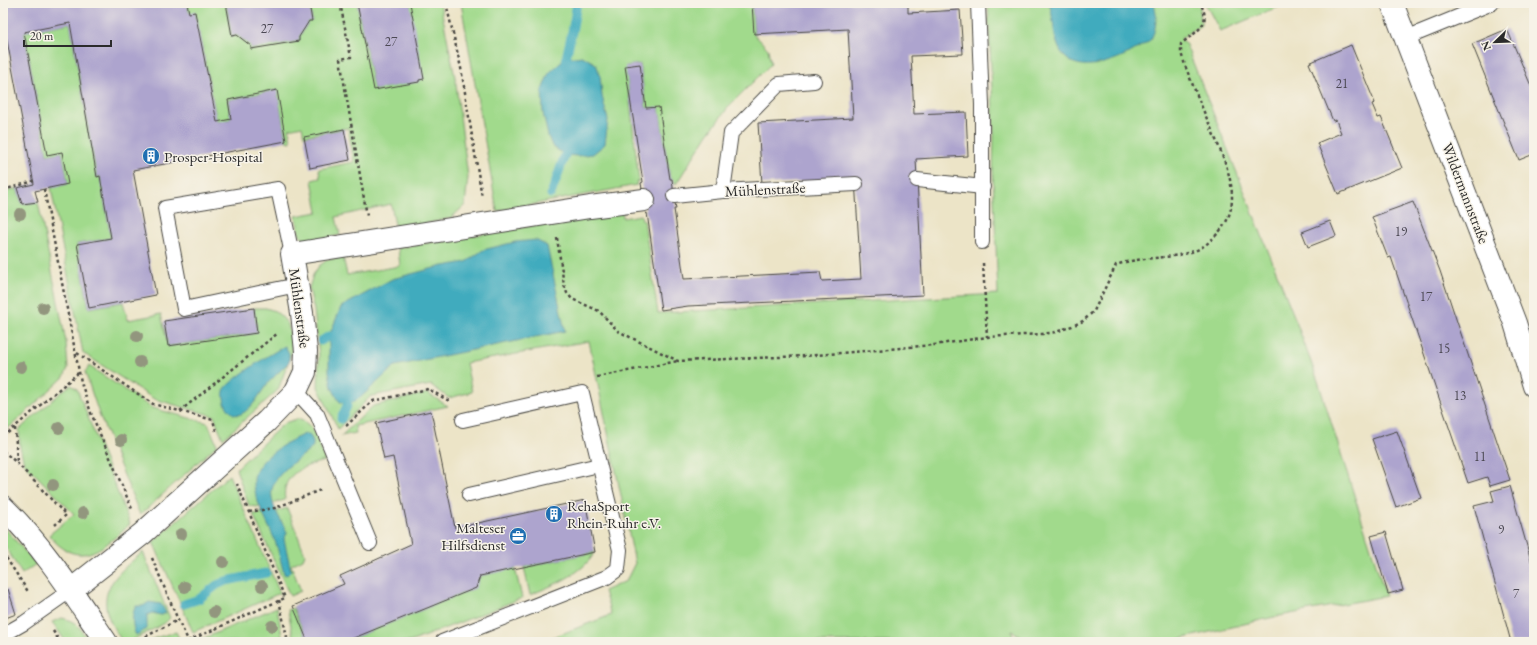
<svg xmlns="http://www.w3.org/2000/svg" width="1537" height="645" viewBox="0 0 1537 645" font-family="'EB Garamond',serif">
  <style>
    .green { fill: #a1da8c; stroke: #66825c }
    .water { fill: #3fabbe; stroke: #356b74 }
    .lines { fill: none; stroke-linecap: round; stroke-linejoin: round }
    .stream { stroke: #3fabbe; stroke-width: 9 }
    .building { fill: #ada4ce }
    .lane-casing { stroke: #484742; stroke-width: 16 }
    .street-casing { stroke: #484742; stroke-width: 24 }
    .secondary-casing { stroke: #484742; stroke-width: 24 }
    .path { stroke: #484742; stroke-width: 2.5; stroke-dasharray: 3 3; stroke-linecap: butt }
    .lane { stroke: #fff; stroke-width: 14 }
    .street { stroke: #fff; stroke-width: 22 }
    .secondary { stroke: #fff; stroke-width: 22 }
    .tree { fill: #92967e }
    .labels { text-anchor: middle; dominant-baseline: central; stroke-width: 3; stroke-linejoin: round; paint-order: stroke }
    .number-label { font-size: 13px; fill: #4c4954 }
    .poi-label { font-size: 15px; fill: #2b2b2b; stroke: #f7f3e8; text-anchor: start }
    .street-label { font-size: 15px; fill: #2b2b2b; stroke: #f7f3e8 }
  </style>
  <rect width="100%" height="100%" fill="#f7f3e8"/>
  <filter id="ink" filterUnits="userSpaceOnUse"><feTurbulence type="fractalNoise" baseFrequency=".025" numOctaves="2"/><feDisplacementMap in="SourceGraphic" scale="8" xChannelSelector="R" yChannelSelector="G"/><feConvolveMatrix kernelMatrix="1 2 1 2 8 2 1 2 1" color-interpolation-filters="sRGB"/></filter>
  <filter id="wash" filterUnits="userSpaceOnUse"><feTurbulence type="fractalNoise" baseFrequency=".012" numOctaves="4" result="noise"/><feDisplacementMap in="SourceGraphic" scale="16" xChannelSelector="R" yChannelSelector="G"/><feGaussianBlur stdDeviation="0.9" result="paint"/><feColorMatrix in="noise" values="0 0 0 0 0 0 0 0 0 0 0 0 0 0 0 0 0 1.4 0 .05"/><feComposite in="paint" operator="in"/></filter>
  <g filter="url(#wash)">
    <rect width="100%" height="100%" fill="#ece4c7"/>
    <g class="green">
      <path d="M187,3H226L232,36L237,35L251,46V49L299,41V37L309,21H312L309,3H357L374,90L419,81L410,3H440L455,77L468,177L465,205L451,218L396,230L391,204L336,217L340,235L306,242L299,234L296,216L318,212L312,180L320,178L319,169L354,162L348,128L304,136L302,126L289,129L291,142L286,141L277,90L228,100L231,119L217,122L195,12L189,13Z"/>
      <path d="M461,3H752L754,34L768,49L771,64L730,105L708,134L676,184L672,179H670L659,108H646L640,64L626,66L639,181L636,182L637,185L497,211Z"/>
      <path d="M988,3H1196L1200,7L1201,25L1181,38L1186,45L1294,316L1318,381L1386,596L1274,617L1167,642L1027,640L1012,631L1013,642H540L611,615L604,591L626,581L635,563L589,341L466,363L472,392L449,398L431,385L371,396L338,429L318,387L319,356L314,310L309,288L313,275L319,266L327,260L343,257L347,275L400,266L398,248L622,211L623,218L641,215L642,220H644L658,313L998,294L993,175L994,133Z"/>
      <path d="M1205,3H1288L1220,31Z"/>
      <path d="M70,23L97,177L100,176L111,238L77,244L89,308L123,302L128,320L161,314L168,346L257,333L254,308H266L275,311L281,316L288,324L291,339L292,352L278,390L223,439L214,416L154,399L83,353L51,188L68,184L62,152L47,155L24,32Z"/>
      <path d="M17,188L22,204L38,202L66,342L68,368L64,377L11,426L3,431V193Z"/>
      <path d="M89,366L152,408L208,423L217,445L140,515L98,411L85,372Z"/>
      <path d="M71,385L77,389L130,524C104,548 79,572 49,535L74,514L24,463L20,447L19,430L22,427L65,389Z"/>
      <path d="M427,393L448,406L355,426L356,433L341,436L373,406Z"/>
      <path d="M297,419C316,423 319,445 325,461C303,466 281,474 285,500L259,507L249,506L236,469L281,426L287,422Z"/>
      <path d="M229,475L280,593L193,632L153,542Z"/>
      <path d="M287,508L305,554L303,559L291,565L301,591L290,596L253,514L275,512Z"/>
      <path d="M3,526L36,564L22,574L3,543Z"/>
      <path d="M143,552L170,618L165,623L129,642H123C91,599 107,581 143,552Z"/>
      <path d="M595,552C582,575 553,585 530,595L524,567Z"/>
      <path d="M515,568L522,598L410,642H344L475,588L480,576Z"/>
      <path d="M277,607L283,642H195Z"/>
      <path d="M293,608L308,642H294L288,610Z"/>
      <path d="M62,618C79,622 80,629 89,642H66L52,622Z"/>
      <path d="M176,632L181,642H148L158,637Z"/>
    </g>
    <g class="water">
      <path d="M1049,3H1154C1157,15 1157,28 1151,39C1148,43 1142,45 1138,48C1122,58 1084,75 1066,58C1052,45 1055,20 1049,3Z"/>
      <path d="M582,56L596,64L600,75L602,96L608,120L605,144L593,154L578,156L565,155L552,146L548,136L543,113L542,90L549,73L566,58Z"/>
      <path d="M536,240L547,246L565,331L395,366L361,397L347,406L339,401L332,388L329,372V336L341,307L392,279L438,267L466,262L483,250L515,242Z"/>
      <path d="M285,346L289,353V362C282,369 276,375 269,382C260,392 254,408 241,414C229,419 220,397 225,389C231,379 273,352 285,346Z"/>
      <path d="M305,434H309L313,441V446L309,451C295,461 268,478 272,498C274,511 282,521 287,533L284,539L291,571L287,575L284,574C281,563 279,552 275,541C269,524 249,493 255,474C260,457 290,440 305,434Z"/>
      <path d="M149,602L161,604L166,613L161,615L152,613L147,615V629L136,635C132,628 131,613 136,606H143Z"/>
    </g>
    <g class="lines">
      <g class="stream">
        <path d="M566,58L572,32L577,3"/>
        <path d="M551,194L565,155"/>
        <path d="M321,341L329,336"/>
        <path d="M341,419L347,406"/>
        <path d="M184,604L199,599L217,585L226,581L266,573"/>
      </g>
    </g>
    <g id="blocks">
      <g class="building">
        <path d="M3,3H187L189,13L195,12L217,122L231,119L228,100L277,90L286,141L133,170L156,295L89,308L77,244L111,238L100,176L97,177L70,23L24,32L47,155L62,152L68,184L35,191L38,202L22,204L17,188L34,184L6,35L3,36Z"/>
        <path d="M226,3H309L312,21H309L299,37V41L251,49V46L237,35L232,36Z"/>
        <path d="M357,3H410L424,79L419,80V82L374,90Z"/>
        <path d="M752,3H908V13L960,10L963,54L911,56L914,114L966,112L968,156L916,159L923,295L688,306L661,310L647,213L646,214L641,183L643,182L625,66L640,64L646,108L659,107L670,179H672L674,196L676,209H674L684,279L820,272L822,281L861,279L855,179L762,184L758,123L853,118L848,29L754,34Z"/>
        <path d="M1507,29L1534,93V154L1519,160L1472,44Z"/>
        <path d="M1351,45L1375,103L1372,104L1378,118L1381,117L1402,168L1338,194L1317,143L1341,133L1336,120L1333,121L1309,63Z"/>
        <path d="M344,129L350,160L310,168L304,137Z"/>
        <path d="M1413,202L1440,271L1510,480L1490,486L1487,477L1468,483L1391,257L1388,258L1372,217Z"/>
        <path d="M1330,221L1336,236L1308,247L1302,232Z"/>
        <path d="M254,308L257,333L168,346L164,321Z"/>
        <path d="M431,411L455,528L585,500L595,552L480,576L476,588L344,642H308L293,606L344,584L340,576L411,544L393,457L384,459L376,423Z"/>
        <path d="M1397,431L1421,498L1396,507L1372,439Z"/>
        <path d="M1510,486L1534,571V642H1511L1474,506L1494,501L1491,491Z"/>
        <path d="M1386,532L1403,590L1388,594L1371,536Z"/>
        <path d="M8,589L16,614L3,619V590Z"/>
      </g>
    </g>
  </g>
  <g filter="url(#ink)">
    <use href="#blocks" fill-opacity="0" stroke="#484742" stroke-width="1"/>
    <g class="lines">
      <defs>
        <g id="lane">
          <path d="M978,3L982,105V242"/>
          <path d="M1406,38L1492,3"/>
          <path d="M917,180L983,187"/>
          <path d="M723,191L731,133L779,84L814,81"/>
          <path d="M674,196L723,191L856,184"/>
          <path d="M292,254L278,189L165,208L184,309L297,285"/>
          <path d="M296,391L317,414L370,543"/>
          <path d="M469,495L599,465"/>
          <path d="M3,635L24,623L71,590"/>
          <path d="M442,642L607,577L618,569L620,550L582,393L463,420"/>
        </g>
        <g id="street">
          <path d="M3,507C44,547 74,595 106,642"/>
          <path d="M71,590L142,534L267,421L296,391L305,372L306,351L302,313L292,254L590,207L644,200"/>
        </g>
        <path id="secondary" d="M1392,3L1515,323L1534,386"/>
      </defs>
      <use href="#lane" class="lane-casing"/>
      <use href="#street" class="street-casing"/>
      <use href="#secondary" class="secondary-casing"/>
      <g class="path">
        <path d="M340,3L351,57L340,59L367,216"/>
        <path d="M446,3L461,68L482,197"/>
        <path d="M44,189L81,382L91,413L132,509"/>
        <path d="M3,190L34,181"/>
        <path d="M557,238L564,285L567,293L572,299L599,311L618,331L678,361L806,356L934,345L987,337L1042,334L1056,332L1072,326L1083,321L1094,311L1116,265C1141,256 1168,260 1194,251C1203,248 1211,241 1218,233C1247,202 1224,160 1211,128C1202,108 1194,88 1186,68L1181,53V44C1196,31 1213,25 1200,3"/>
        <path d="M983,263L987,337"/>
        <path d="M77,353L153,404L213,420L216,431"/>
        <path d="M597,377L678,361"/>
        <path d="M180,411L278,333"/>
        <path d="M346,426L373,401L428,389L451,402"/>
        <path d="M15,428L17,463"/>
        <path d="M3,437L78,373"/>
        <path d="M3,451L17,463L66,515L55,525"/>
        <path d="M249,512L275,508L323,489"/>
        <path d="M3,553L29,593"/>
        <path d="M152,558L178,620L189,642"/>
        <path d="M3,564L9,563"/>
        <path d="M279,600L288,642"/>
        <path d="M53,631L60,642"/>
        <path d="M188,641L285,598L237,484"/>
        <path d="M135,642L178,620"/>
      </g>
      <use href="#lane" class="lane"/>
      <use href="#street" class="street"/>
      <use href="#secondary" class="secondary"/>
    </g>
    <g class="tree">
      <circle cx="20" cy="214" r="6"/>
      <circle cx="43" cy="308" r="6"/>
      <circle cx="137" cy="336" r="6"/>
      <circle cx="140" cy="362" r="6"/>
      <circle cx="21" cy="367" r="6"/>
      <circle cx="59" cy="428" r="6"/>
      <circle cx="121" cy="440" r="6"/>
      <circle cx="53" cy="485" r="6"/>
      <circle cx="83" cy="513" r="6"/>
      <circle cx="181" cy="534" r="6"/>
      <circle cx="223" cy="562" r="6"/>
      <circle cx="262" cy="586" r="6"/>
      <circle cx="185" cy="587" r="6"/>
      <circle cx="214" cy="612" r="6"/>
      <circle cx="272" cy="626" r="6"/>
    </g>
  </g>
  <defs>
    <symbol id="building-disc" viewBox="-11 -11 22 22"><circle r="9.5" fill="#1f6fb2" stroke="#f7f3e8"/><path d="M-4-6H4V6H1V3H-1V6H-4ZM-2.5-4.3h1.7v1.8h-1.7ZM.8-4.3h1.7v1.8H.8ZM-2.5-1h1.7V.8h-1.7ZM.8-1h1.7V.8H.8Z" fill="#fff"/></symbol>
    <symbol id="office-disc" viewBox="-11 -11 22 22"><circle r="9.5" fill="#1f6fb2" stroke="#f7f3e8"/><path d="M-6-3h4V-5.5h4V-3h4V5H-6ZM-1-4.5V-3h2v-1.5ZM-6 0V1H6V0Z" fill="#fff"/></symbol>
  </defs>
  <g fill-rule="evenodd">
    <use href="#building-disc" x="141" y="146" width="20" height="20"/>
    <use href="#building-disc" x="544" y="504" width="20" height="20"/>
    <use href="#office-disc" x="508" y="526" width="20" height="20"/>
  </g>
  <g class="labels">
    <g class="number-label">
      <text x="267" y="28">27</text>
      <text x="391" y="41">27</text>
      <text x="1342" y="83">21</text>
      <text x="1401" y="231">19</text>
      <text x="1426" y="296">17</text>
      <text x="1444" y="348">15</text>
      <text x="1460" y="395">13</text>
      <text x="1480" y="456">11</text>
      <text x="1501" y="529">9</text>
      <text x="1516" y="593">7</text>
    </g>
    <g class="poi-label">
      <text x="164" y="156">Prosper-Hospital</text>
      <text x="567" y="505">RehaSport<tspan x="567" dy="17">Rhein-Ruhr e.V.</tspan></text>
      <text x="505" y="527" text-anchor="end">Malteser<tspan x="505" dy="17">Hilfsdienst</tspan></text>
    </g>
    <g class="street-label">
      <text transform="translate(765 189) rotate(-3)">Mühlenstraße</text>
      <text transform="translate(1466 193) rotate(69)">Wildermannstraße</text>
      <text transform="translate(300 308) rotate(82)">Mühlenstraße</text>
    </g>
  </g>
  <rect width="1537" height="645" fill="none" stroke="#f7f3e8" stroke-width="16"/>
  <g transform="translate(1495 42) rotate(247)" stroke="#f7f3e8" stroke-width="3" paint-order="stroke">
  <path d="M0-3L7 15L0 10L-7 15Z" fill="#2b2b2b"/>
  <text y="-6" font-size="11" font-weight="bold" text-anchor="middle" fill="#2b2b2b">N</text>
  </g>
  <path d="M24 40v6h87v-6" fill="none" stroke="#2b2b2b" stroke-width="2"/>
  <text x="30" y="40" font-size="12" fill="#2b2b2b" stroke="#f7f3e8" stroke-width="3" paint-order="stroke">20 m</text>
</svg>
